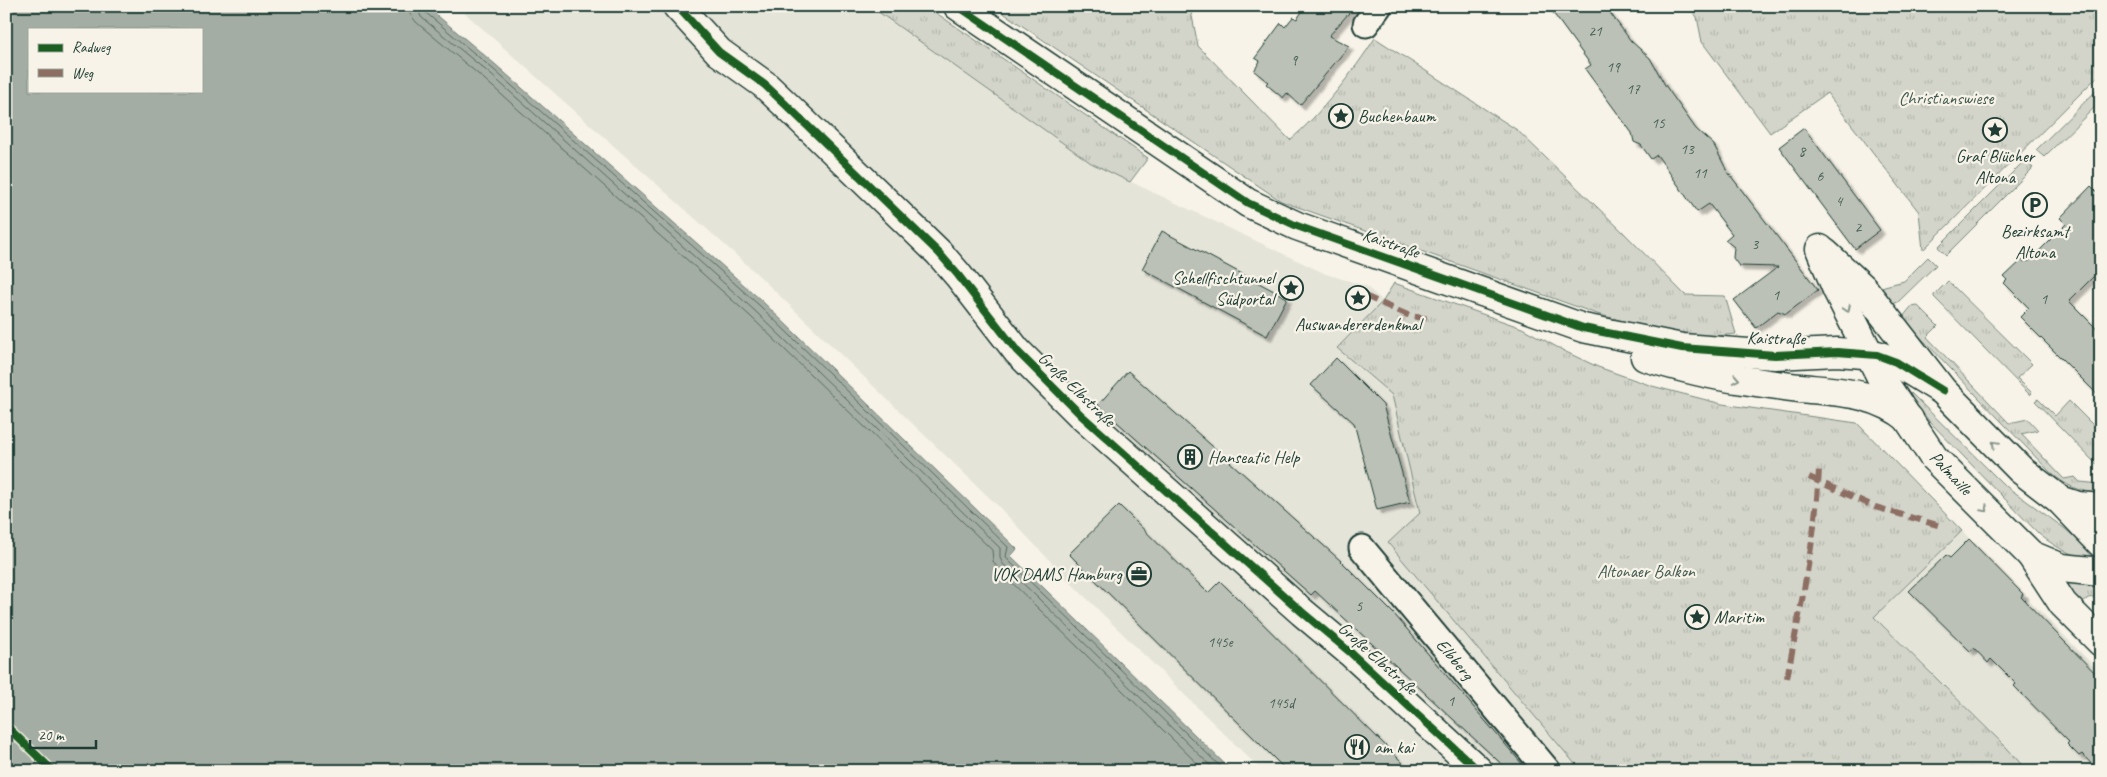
<svg xmlns="http://www.w3.org/2000/svg" width="2107" height="777" viewBox="0 0 2107 777" font-family="Caveat,sans-serif">
  <style>
    .built { fill: #e5e4d9 }
    .grass { fill: url(#grass-tufts); stroke: #79897f }
    .water { fill: #a4ada3; stroke: #6f8077; fill-rule: evenodd }
    .lines { fill: none; stroke-linecap: round; stroke-linejoin: round }
    .shore { stroke: #546a60; stroke-width: 1 }
    .ferry { stroke: #405950; stroke-width: 1; stroke-dasharray: 6 5; stroke-linecap: butt }
    .building { fill: #bbc1b6; stroke: #1f3d34; filter: url(#shadow) }
    .minor-casing { stroke: #1f3d34; stroke-width: 29 }
    .tertiary-casing { stroke: #1f3d34; stroke-width: 31 }
    .secondary-casing { stroke: #1f3d34; stroke-width: 31 }
    .minor { stroke: #f7f3e8; stroke-width: 25 }
    .tertiary { stroke: #f7f3e8; stroke-width: 28 }
    .secondary { stroke: #f7f3e8; stroke-width: 28 }
    .quiet { stroke: #8d6e63; stroke-width: 6; stroke-dasharray: 12 6; stroke-linecap: butt }
    .cycleway-casing { stroke: #f7f3e8; stroke-width: 11 }
    .cycleway { stroke: #1b5e20; stroke-width: 8 }
    .oneway { stroke: #8b988e }
    .labels { text-anchor: middle; dominant-baseline: central; stroke-width: 4.5; stroke-linejoin: round; paint-order: stroke }
    .number-label { font-size: 15px; fill: #465e54 }
    .park-label { font-size: 18px; fill: #435b52; stroke: #f7f3e8 }
    .poi-label { font-size: 18px; fill: #1f3d34; stroke: #f7f3e8; text-anchor: start }
    .street-label { font-size: 18px; fill: #1f3d34; stroke: #f7f3e8 }
  </style>
  <defs>
    <pattern id="grass-tufts" width="24" height="20" patternUnits="userSpaceOnUse" patternTransform="scale(1.25)"><rect width="24" height="20" fill="#d3d5ca"/><path d="M3 7l-1-3M5 7V3M7 7l1-3M15 17l-1-3M17 17v-4M19 17l1-3" fill="none" stroke="#b5b8ae"/></pattern>
    <filter id="shadow"><feDropShadow dx="4.5" dy="4.5" stdDeviation="1" flood-color="#0004"/></filter>
  </defs>
  <rect width="100%" height="100%" fill="#f7f3e8"/>
  <filter id="ink" filterUnits="userSpaceOnUse"><feTurbulence type="fractalNoise" baseFrequency=".02" numOctaves="2"/><feDisplacementMap in="SourceGraphic" scale="10" xChannelSelector="R" yChannelSelector="G"/><feConvolveMatrix kernelMatrix="1 2 1 2 8 2 1 2 1" color-interpolation-filters="sRGB"/></filter>
  <g filter="url(#ink)">
    <g class="built">
      <path d="M457,6H870L1091,163L1326,274L1366,286L1383,301L1337,348L1392,395L1420,513L1388,543L1581,771H1262L1069,581L998,506L755,272Z"/>
      <path d="M1962,531L2101,673V771H2027L2007,748L1874,617Z"/>
    </g>
    <g class="grass">
      <path d="M870,6H926L1148,158L1130,182L1091,163Z"/>
      <path d="M993,6H1190L1198,46L1290,140C1320,115 1354,71 1375,38L1517,130L1623,232L1685,295L1725,296L1736,334L1687,339L1597,314L1281,201Z"/>
      <path d="M1689,6H2101V73L1923,250L1919,212L1827,93L1770,133L1702,42L1697,17Z"/>
      <path d="M2101,86V101L2044,157L2036,150Z"/>
      <path d="M2025,160L2033,168L1946,255L1938,247Z"/>
      <path d="M1928,257L1936,265L1898,302L1892,304L1877,288L1904,281Z"/>
      <path d="M1948,281L2032,364L2017,378L2032,393L2030,395L1934,297V295Z"/>
      <path d="M1394,283L1522,328L1566,352L1598,367L1652,386L1722,404L1857,423L1962,531L1874,617L2007,748L2027,771H1581L1388,543L1420,513L1392,395L1337,348L1383,301Z"/>
      <path d="M1918,306L1938,326L1927,337L2009,423L2028,419L2038,430L2021,434L2064,479L2075,477L2080,482L2101,484V493C2080,492 2066,486 2051,473L1902,318L1911,307Z"/>
      <path d="M1911,393L2003,484L2064,528L2092,552L2093,556C2077,561 2051,544 2039,534L1929,421L1909,395Z"/>
      <path d="M2038,399L2055,416L2069,401L2101,433V466L2094,462L2035,401Z"/>
      <path d="M2068,582L2099,588L2100,596L2088,598L2080,605L2064,585Z"/>
    </g>
    <path class="water" d="M6,6H426L496,65L762,301L1017,549L1011,556L1232,771H6ZM29,29H201V91H29Z"/>
    <g class="lines">
      <g class="shore">
        <path d="M409,6L410,14L416,22L484,79L749,315L992,550L993,561L998,569L1205,771"/>
        <path d="M417,6L421,17L489,73L754,310L1000,548V558L1003,564L1216,771"/>
        <path d="M423,6L425,12L493,69L759,305L1008,547L1006,556L1008,560L1225,771"/>
      </g>
      <path class="ferry" d="M6,726L53,771"/>
    </g>
    <g class="building">
      <path d="M1306,6H1355L1329,36L1349,46L1300,105L1287,93L1283,98L1266,84L1268,82L1254,71L1260,61L1255,58L1281,23L1285,27L1293,17L1297,19Z"/>
      <path d="M1548,6H1605L1631,41L1650,58L1665,85L1696,129L1714,145L1727,171L1818,290L1786,314L1778,311L1756,328L1734,300L1778,267L1739,266L1733,258L1734,247L1725,240L1732,234L1709,204L1697,212L1657,155L1651,159L1641,145L1634,142L1632,133L1585,69L1591,65Z"/>
      <path d="M1804,128L1880,230L1855,249L1779,147Z"/>
      <path d="M2091,186L2101,196V269L2069,301L2101,333V398L2020,317L2029,308L2004,283L2007,280L2004,277L2022,260L2024,262L2026,260L2028,262L2066,224L2060,218Z"/>
      <path d="M1162,231L1287,298L1267,336L1142,269Z"/>
      <path d="M1336,358L1383,405L1410,502L1377,510L1354,423L1311,385Z"/>
      <path d="M1128,371L1341,561L1394,614L1528,771H1509L1315,591L1311,595L1098,405Z"/>
      <path d="M1119,505L1208,593L1220,581L1411,771H1287L1069,554Z"/>
      <path d="M1969,539L2023,594L2021,597L2101,679V771H2098L2082,754L2079,756L2067,744L2069,742L2014,686L2016,684L1991,659L1988,663L1974,648L1970,651L1909,591L1946,555L1950,558Z"/>
    </g>
    <g class="lines">
      <defs>
        <g id="minor">
          <path d="M1366,24L1379,6"/>
          <path d="M1362,548L1548,771"/>
        </g>
        <g id="tertiary">
          <path d="M677,6L719,52L765,85L784,103L939,253L958,275L1017,351L1081,415L1302,612L1351,653L1479,771"/>
          <path d="M958,6L1248,203L1297,226L1583,328L1682,348L1775,355L1837,352L1877,355L1896,362L1940,389"/>
          <path d="M1645,357C1678,367 1709,375 1743,380C1762,383 1781,386 1800,388C1840,392 1877,392 1909,419"/>
        </g>
        <g id="secondary">
          <path d="M1820,249L1837,290L1883,381L1934,458L2031,555L2063,604L2101,642"/>
          <path d="M1825,253L1863,288L1943,391L2021,470L2060,500L2101,543"/>
          <path d="M2060,500L2078,506L2101,508"/>
          <path d="M2031,555L2062,568L2101,572"/>
        </g>
      </defs>
      <use href="#minor" class="minor-casing"/>
      <use href="#tertiary" class="tertiary-casing"/>
      <use href="#secondary" class="secondary-casing"/>
      <use href="#minor" class="minor"/>
      <use href="#tertiary" class="tertiary"/>
      <use href="#secondary" class="secondary"/>
      <g class="quiet">
        <path d="M1365,296L1410,316L1431,319"/>
        <path d="M1809,477L1875,507L1941,526"/>
        <path d="M1787,678C1800,609 1816,539 1819,468"/>
      </g>
      <defs>
        <g id="cycleway">
          <path d="M677,6L719,52L765,85L784,103L939,253L958,275L1017,351L1081,415L1302,612L1351,653L1479,771"/>
          <path d="M958,6L1248,203L1297,226L1583,328L1682,348L1775,355L1837,352L1877,355L1896,362L1943,391"/>
          <path d="M6,726L53,771"/>
        </g>
      </defs>
      <use href="#cycleway" class="cycleway-casing"/>
      <use href="#cycleway" class="cycleway"/>
    </g>
    <defs><path id="oneway-chevron" d="M-2-3.5L2.5 0L-2 3.5" fill="none" stroke-width="1.6" stroke-linecap="round" stroke-linejoin="round" transform="scale(1.25)"/></defs>
    <g class="oneway">
      <use href="#oneway-chevron" transform="translate(1847 309) rotate(64)"/>
      <use href="#oneway-chevron" transform="translate(1736 379) rotate(10)"/>
      <use href="#oneway-chevron" transform="translate(1995 444) rotate(-135)"/>
      <use href="#oneway-chevron" transform="translate(1985 509) rotate(45)"/>
    </g>
  </g>
  <defs>
    <symbol id="sight-ring" viewBox="-11 -11 22 22"><circle r="9.5" fill="#f7f3e8" stroke="#1f3d34" stroke-width="1.5"/><path d="M0-6L1.8-2.2L6-1.7L2.9 1.2L3.7 5.4L0 3.3L-3.7 5.4L-2.9 1.2L-6-1.7L-1.8-2.2Z" fill="#1f3d34"/></symbol>
    <symbol id="parking-ring" viewBox="-11 -11 22 22"><circle r="9.5" fill="#f7f3e8" stroke="#1f3d34" stroke-width="1.5"/><path d="M-3.5-5.5H1a3.5 3.5 0 0 1 0 7H-1V5.5H-3.5ZM-1-3.4V-.6H.8a1.4 1.4 0 0 0 0-2.8Z" fill="#1f3d34"/></symbol>
    <symbol id="building-ring" viewBox="-11 -11 22 22"><circle r="9.5" fill="#f7f3e8" stroke="#1f3d34" stroke-width="1.5"/><path d="M-4-6H4V6H1V3H-1V6H-4ZM-2.5-4.3h1.7v1.8h-1.7ZM.8-4.3h1.7v1.8H.8ZM-2.5-1h1.7V.8h-1.7ZM.8-1h1.7V.8H.8Z" fill="#1f3d34"/></symbol>
    <symbol id="office-ring" viewBox="-11 -11 22 22"><circle r="9.5" fill="#f7f3e8" stroke="#1f3d34" stroke-width="1.5"/><path d="M-6-3h4V-5.5h4V-3h4V5H-6ZM-1-4.5V-3h2v-1.5ZM-6 0V1H6V0Z" fill="#1f3d34"/></symbol>
    <symbol id="restaurant-ring" viewBox="-11 -11 22 22"><circle r="9.5" fill="#f7f3e8" stroke="#1f3d34" stroke-width="1.5"/><path d="M-5-6h1v4h1v-4h1v4h1v-4h1v5L-1.5 .5V6h-2V.5L-5-1ZM5-6V6H3V1.5H1.5Q1.5-4 5-6Z" fill="#1f3d34"/></symbol>
  </defs>
  <g fill-rule="evenodd">
    <use href="#sight-ring" x="1327" y="102" width="28" height="28"/>
    <use href="#sight-ring" x="1981" y="116" width="28" height="28"/>
    <use href="#parking-ring" x="2021" y="191" width="28" height="28"/>
    <use href="#sight-ring" x="1277" y="274" width="28" height="28"/>
    <use href="#sight-ring" x="1344" y="284" width="28" height="28"/>
    <use href="#building-ring" x="1176" y="443" width="28" height="28"/>
    <use href="#office-ring" x="1125" y="560" width="28" height="28"/>
    <use href="#sight-ring" x="1683" y="603" width="28" height="28"/>
    <use href="#restaurant-ring" x="1343" y="733" width="28" height="28"/>
  </g>
  <g class="labels">
    <g class="number-label">
      <text x="1595" y="31">21</text>
      <text x="1294" y="60">9</text>
      <text x="1613" y="67">19</text>
      <text x="1633" y="89">17</text>
      <text x="1658" y="123">15</text>
      <text x="1687" y="149">13</text>
      <text x="1802" y="151">8</text>
      <text x="1700" y="173">11</text>
      <text x="1820" y="176">6</text>
      <text x="1839" y="201">4</text>
      <text x="1858" y="227">2</text>
      <text x="1755" y="244">3</text>
      <text x="1776" y="295">1</text>
      <text x="2044" y="299">1</text>
      <text x="1359" y="606">5</text>
      <text x="1220" y="642">145e</text>
      <text x="1451" y="701">1</text>
      <text x="1281" y="703">145d</text>
    </g>
    <g class="park-label">
      <text x="1946" y="98">Christianswiese</text>
      <text x="1646" y="571">Altonaer Balkon</text>
    </g>
    <g class="poi-label">
      <text x="1358" y="116">Buchenbaum</text>
      <text x="1995" y="156" text-anchor="middle">Graf Blücher<tspan x="1995" dy="21">Altona</tspan></text>
      <text x="2035" y="231" text-anchor="middle">Bezirksamt<tspan x="2035" dy="21">Altona</tspan></text>
      <text x="1274" y="278" text-anchor="end">Schellfischtunnel<tspan x="1274" dy="21">Südportal</tspan></text>
      <text x="1358" y="324" text-anchor="middle">Auswandererdenkmal</text>
      <text x="1208" y="457">Hanseatic Help</text>
      <text x="1122" y="574" text-anchor="end">VOK DAMS Hamburg</text>
      <text x="1714" y="617">Maritim</text>
      <text x="1374" y="747">am kai</text>
    </g>
    <g class="street-label">
      <text transform="translate(1391 243) rotate(19)">Kaistraße</text>
      <text transform="translate(1776 338) rotate(1)">Kaistraße</text>
      <text transform="translate(1077 389) rotate(44)">Große Elbstraße</text>
      <text transform="translate(1951 473) rotate(47)">Palmaille</text>
      <text transform="translate(1378 658) rotate(42)">Große Elbstraße</text>
      <text transform="translate(1455 659) rotate(50)">Elbberg</text>
    </g>
  </g>
  <rect width="2107" height="777" fill="none" stroke="#f7f3e8" stroke-width="25"/>
  <rect x="12" y="12" width="2082" height="752" fill="none" stroke="#1f3d34" stroke-width="2" filter="url(#ink)"/>
  <rect x="28" y="28" width="175" height="65" fill="#f7f3e8" stroke="#a1aaa0"/>
  <rect x="38" y="44" width="25" height="8" fill="#1b5e20" stroke="#a1aaa0"/>
  <text x="72" y="52" font-size="15" fill="#1f3d34">Radweg</text>
  <rect x="38" y="69" width="25" height="8" fill="#8d6e63" stroke="#a1aaa0"/>
  <text x="72" y="78" font-size="15" fill="#1f3d34">Weg</text>
  <path d="M30 740v8h66v-8" fill="none" stroke="#1f3d34" stroke-width="2.5"/>
  <text x="38" y="740" font-size="15" fill="#1f3d34" stroke="#f7f3e8" stroke-width="4" paint-order="stroke">20 m</text>
</svg>
